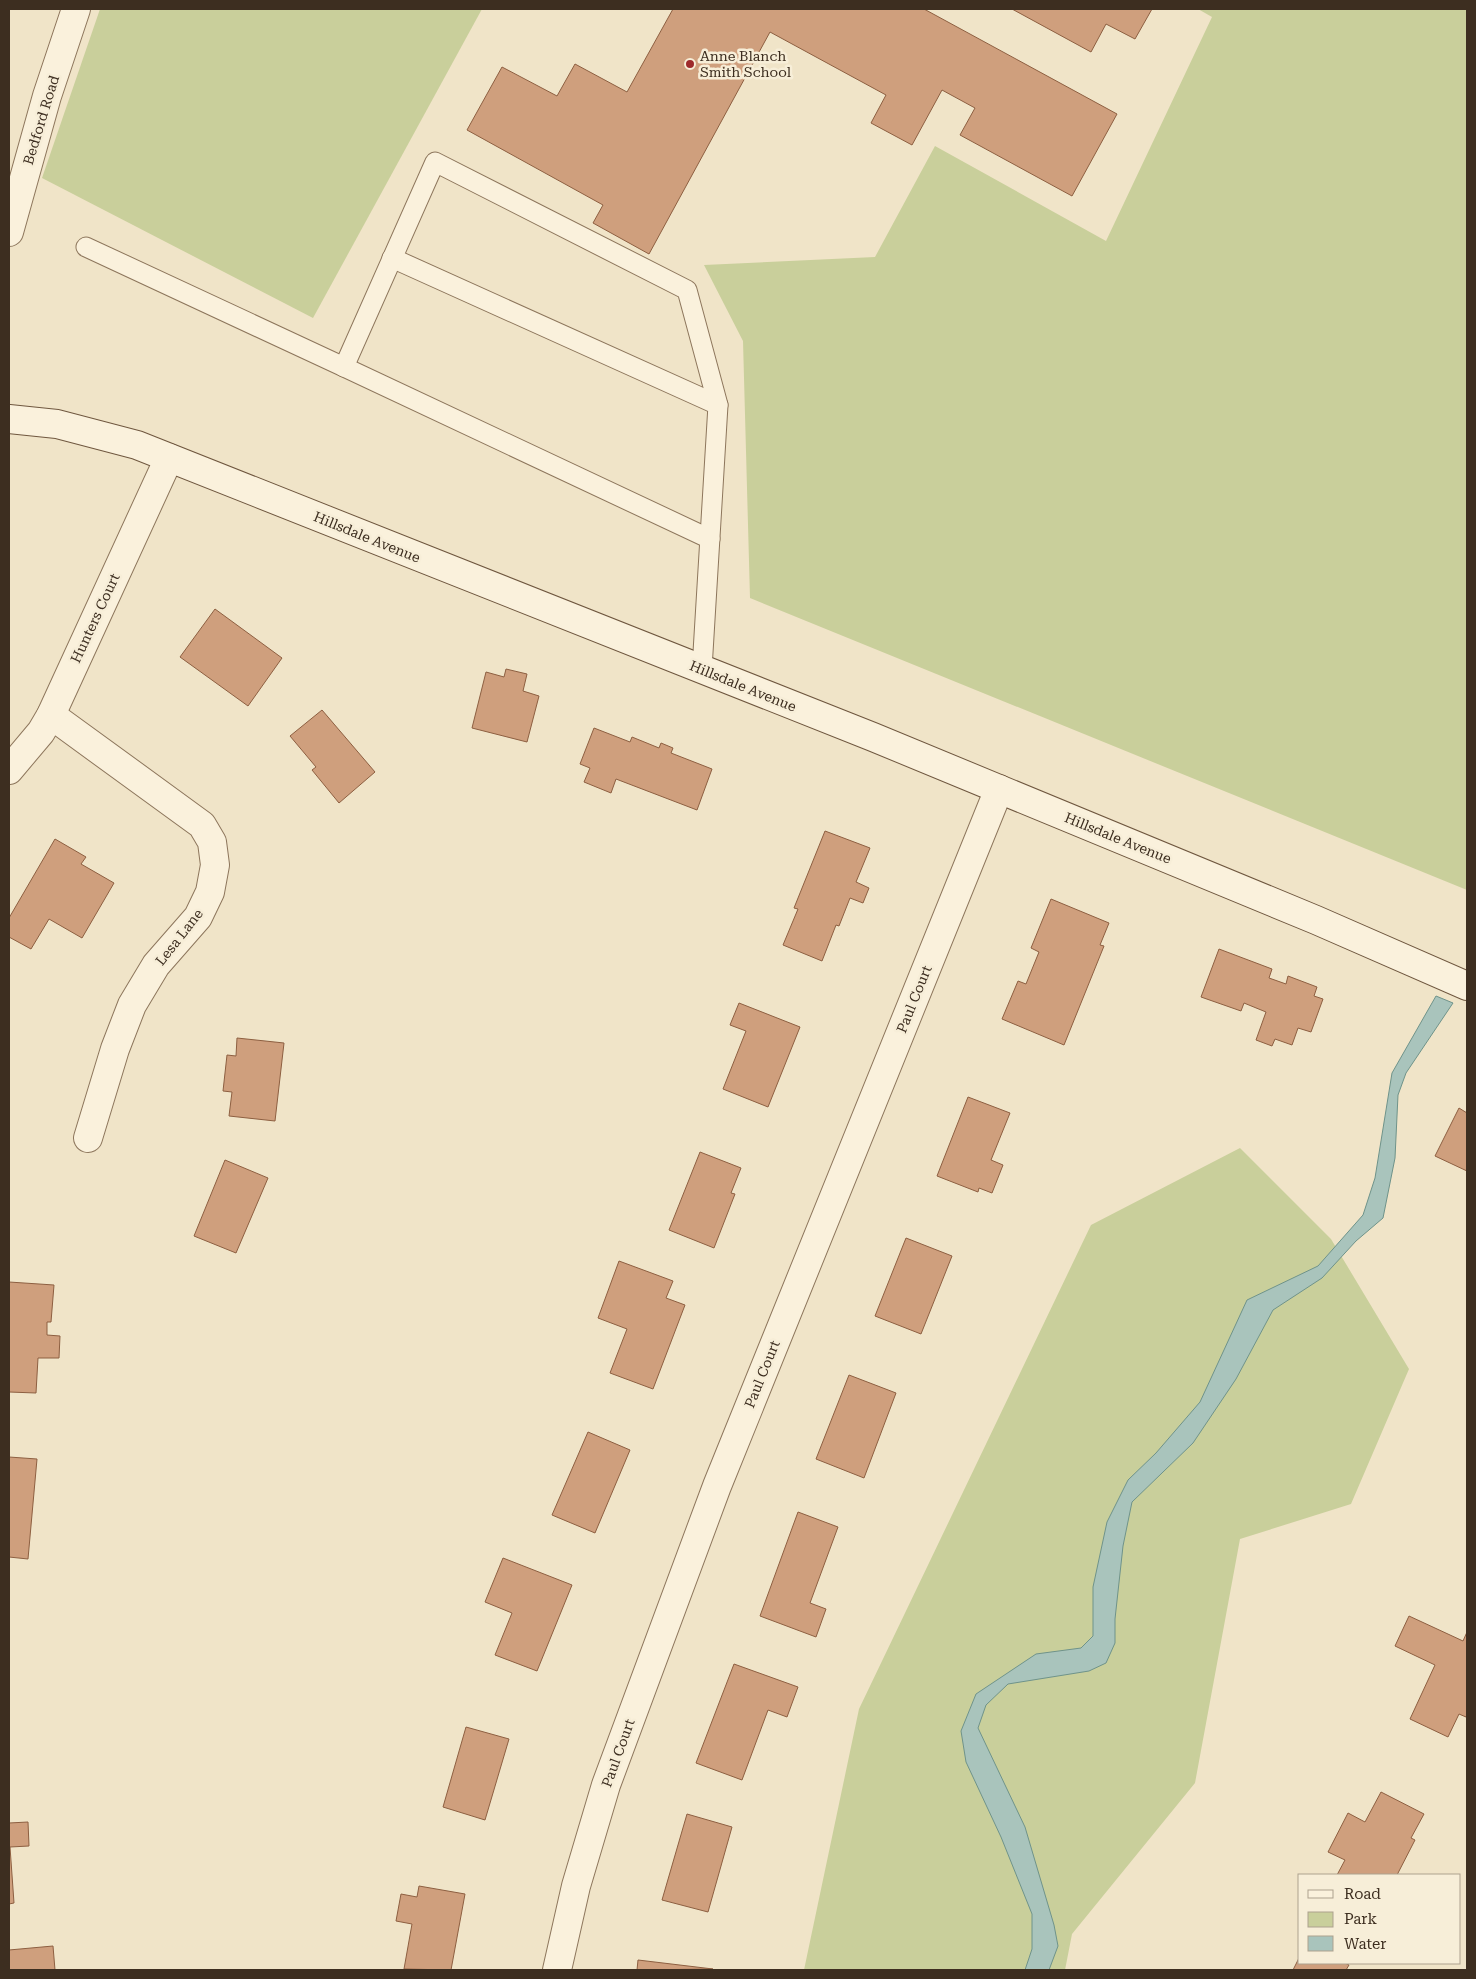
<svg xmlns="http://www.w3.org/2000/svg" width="1476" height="1979" viewBox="0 0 1476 1979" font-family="'Roboto Serif',serif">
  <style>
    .green { fill: #c9cf9b }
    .water { fill: #a9c4bc; stroke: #6f938a }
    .building { fill: #cf9f7d; stroke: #8d5f41 }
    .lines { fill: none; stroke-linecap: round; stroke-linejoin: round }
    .lane-casing { stroke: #8d765c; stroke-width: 21 }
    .street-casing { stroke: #8d765c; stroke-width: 30 }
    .secondary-casing { stroke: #6f573f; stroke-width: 30 }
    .lane { stroke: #faf1dc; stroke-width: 19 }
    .street { stroke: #faf1dc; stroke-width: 28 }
    .secondary { stroke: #faf1dc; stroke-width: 28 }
    .poi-dot { fill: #9e2a2b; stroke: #f7eed8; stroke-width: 2 }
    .labels { text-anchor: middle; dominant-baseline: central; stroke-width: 5; stroke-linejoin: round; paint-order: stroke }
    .poi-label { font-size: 14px; fill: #3d2e20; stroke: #f7eed8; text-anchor: start }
    .street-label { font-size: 14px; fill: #3d2e20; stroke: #f7eed8 }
  </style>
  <rect width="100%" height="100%" fill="#f0e4c8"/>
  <g class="green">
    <path d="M100,9H482L313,318L42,178Z"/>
    <path d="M1198,9H1467V890L750,598L743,341L704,265L875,257L935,146L1106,241L1212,17Z"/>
    <path d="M1240,1148L1331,1239L1409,1369L1351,1504L1240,1539L1195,1783L1072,1934L1065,1970H804L859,1709L1091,1225Z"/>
  </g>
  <path class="water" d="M1436,996L1453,1003L1406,1073L1398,1095L1395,1158L1383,1218L1356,1241L1322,1278L1273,1310L1236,1379L1193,1443L1132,1502L1123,1546L1115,1619V1643L1106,1663L1089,1671L1008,1684L986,1705L978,1728L1025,1827L1054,1925L1058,1946L1049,1970H1025L1032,1949V1914L1001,1837L966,1762L961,1731L976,1694L1036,1654L1081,1648L1093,1636V1587L1107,1522L1128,1480L1156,1453L1200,1402L1247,1300L1318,1266L1363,1215L1375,1178L1392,1073Z"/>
  <g class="building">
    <path d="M673,9H924L1117,114L1072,196L960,135L975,108L942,90L912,145L871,123L886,95L770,32L649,254L593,223L603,205L467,130L502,67L557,96L575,64L627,92Z"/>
    <path d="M1012,9H1152L1135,39L1106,24L1091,52Z"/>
    <path d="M215,609L282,658L248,706L180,657Z"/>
    <path d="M506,669L527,674L523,691L539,696L527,742L472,728L486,672L504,677Z"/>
    <path d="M322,710L375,772L339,803L312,770L316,767L290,736Z"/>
    <path d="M594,728L630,742L632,737L659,748L661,743L673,748L671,753L712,769L697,810L616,779L611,793L584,782L590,768L580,764Z"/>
    <path d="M825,831L870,848L856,882L869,888L863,903L850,898L839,926L836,925L822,961L783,945L798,909L794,908Z"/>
    <path d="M55,839L86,857L81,864L114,883L82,938L49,919L31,949L9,937V918Z"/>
    <path d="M1051,899L1109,923L1100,945L1104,946L1064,1045L1002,1019L1018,981L1026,984L1039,952L1031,948Z"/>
    <path d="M1219,949L1272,969L1269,978L1286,984L1288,976L1317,987L1314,996L1323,999L1311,1032L1298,1028L1292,1045L1275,1039L1272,1046L1256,1040L1266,1012L1244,1003L1241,1011L1201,997Z"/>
    <path d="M739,1003L800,1027L768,1107L723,1089L746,1031L730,1025Z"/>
    <path d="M237,1038L284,1043L275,1121L229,1116L232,1092L223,1091L227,1055L236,1056Z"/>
    <path d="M968,1097L1010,1113L991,1160L1003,1165L992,1193L979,1188L978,1192L937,1176Z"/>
    <path d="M1459,1108L1467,1113V1171L1435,1156Z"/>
    <path d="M700,1152L741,1168L731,1193L735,1194L714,1248L669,1230Z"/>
    <path d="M225,1160L268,1178L236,1253L194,1236Z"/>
    <path d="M906,1238L952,1256L921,1334L875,1316Z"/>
    <path d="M619,1261L673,1281L666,1298L685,1305L653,1389L610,1373L627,1329L598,1318Z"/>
    <path d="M9,1282L54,1285L51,1322H47V1335L60,1336L59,1358H38L36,1393L9,1392Z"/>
    <path d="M849,1375L896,1393L864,1478L816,1459Z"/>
    <path d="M588,1432L630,1450L595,1533L552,1515Z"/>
    <path d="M9,1457L37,1459L28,1559L9,1557Z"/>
    <path d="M798,1512L838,1527L810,1603L826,1609L816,1637L760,1616Z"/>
    <path d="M503,1558L572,1585L537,1671L495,1655L512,1613L485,1602Z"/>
    <path d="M1409,1616L1463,1641L1467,1632V1714L1466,1717L1459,1714L1448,1737L1410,1719L1435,1665L1395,1646Z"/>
    <path d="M734,1664L798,1687L787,1717L768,1710L742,1780L696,1763Z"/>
    <path d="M466,1727L509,1739L485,1820L443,1807Z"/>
    <path d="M1381,1792L1424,1814L1411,1838L1415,1840L1397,1875H1337L1345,1860L1328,1852L1348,1813L1365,1822Z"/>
    <path d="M687,1814L732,1827L708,1912L662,1900Z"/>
    <path d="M9,1820V1823L28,1822L29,1846L10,1847L14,1903L9,1904Z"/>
    <path d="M419,1886L465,1894L451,1970L404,1969L412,1924L396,1921L401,1894L417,1897Z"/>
    <path d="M53,1946L55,1970H9V1950Z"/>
    <path d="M1300,1956V1963H1345L1349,1965L1346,1970H1293Z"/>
    <path d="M638,1960L713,1969L637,1970Z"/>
  </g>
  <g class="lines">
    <defs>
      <g id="lane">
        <path d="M86,247L344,367L710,539"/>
        <path d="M392,258L718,405"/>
        <path d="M344,367L435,162L687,290L718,405L702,669"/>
      </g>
      <g id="street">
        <path d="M9,232L47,96L76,9"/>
        <path d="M51,715L202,825L212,842L215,865L210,892L198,917L156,965L132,1005L115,1049L88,1138"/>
        <path d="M9,770L41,732L51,715L169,458"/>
        <path d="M557,1970L576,1886L606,1785L717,1486L999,789"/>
      </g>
      <path id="secondary" d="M9,419L57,424L137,445L873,737L1316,920L1467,986"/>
    </defs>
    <use href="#lane" class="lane-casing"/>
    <use href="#street" class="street-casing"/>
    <use href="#secondary" class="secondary-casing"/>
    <use href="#lane" class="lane"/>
    <use href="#street" class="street"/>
    <use href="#secondary" class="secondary"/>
  </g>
  <circle class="poi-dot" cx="690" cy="64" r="5"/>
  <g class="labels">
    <g class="poi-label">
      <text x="700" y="56">Anne Blanch<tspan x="700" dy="16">Smith School</tspan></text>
    </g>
    <g class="street-label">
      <text transform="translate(41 120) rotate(-73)">Bedford Road</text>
      <text transform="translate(367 537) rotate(22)">Hillsdale Avenue</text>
      <text transform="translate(95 618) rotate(-65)">Hunters Court</text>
      <text transform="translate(743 686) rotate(22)">Hillsdale Avenue</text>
      <text transform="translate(1118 838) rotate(22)">Hillsdale Avenue</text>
      <text transform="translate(179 937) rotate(-52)">Lesa Lane</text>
      <text transform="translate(914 999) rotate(-68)">Paul Court</text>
      <text transform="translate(762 1374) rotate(-68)">Paul Court</text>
      <text transform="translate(618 1753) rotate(-70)">Paul Court</text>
    </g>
  </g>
  <rect width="1476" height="1979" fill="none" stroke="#3d2e20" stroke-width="20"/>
  <rect x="1298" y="1874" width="162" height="90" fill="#f7eed8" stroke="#ada18e"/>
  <rect x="1308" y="1890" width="25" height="8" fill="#faf1dc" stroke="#ada18e"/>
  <text x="1344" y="1899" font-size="15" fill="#3d2e20">Road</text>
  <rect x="1308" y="1912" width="25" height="15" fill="#c9cf9b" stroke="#ada18e"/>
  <text x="1344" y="1924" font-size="15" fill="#3d2e20">Park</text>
  <rect x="1308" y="1936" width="25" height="15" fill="#a9c4bc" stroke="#ada18e"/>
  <text x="1344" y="1949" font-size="15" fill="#3d2e20">Water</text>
</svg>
